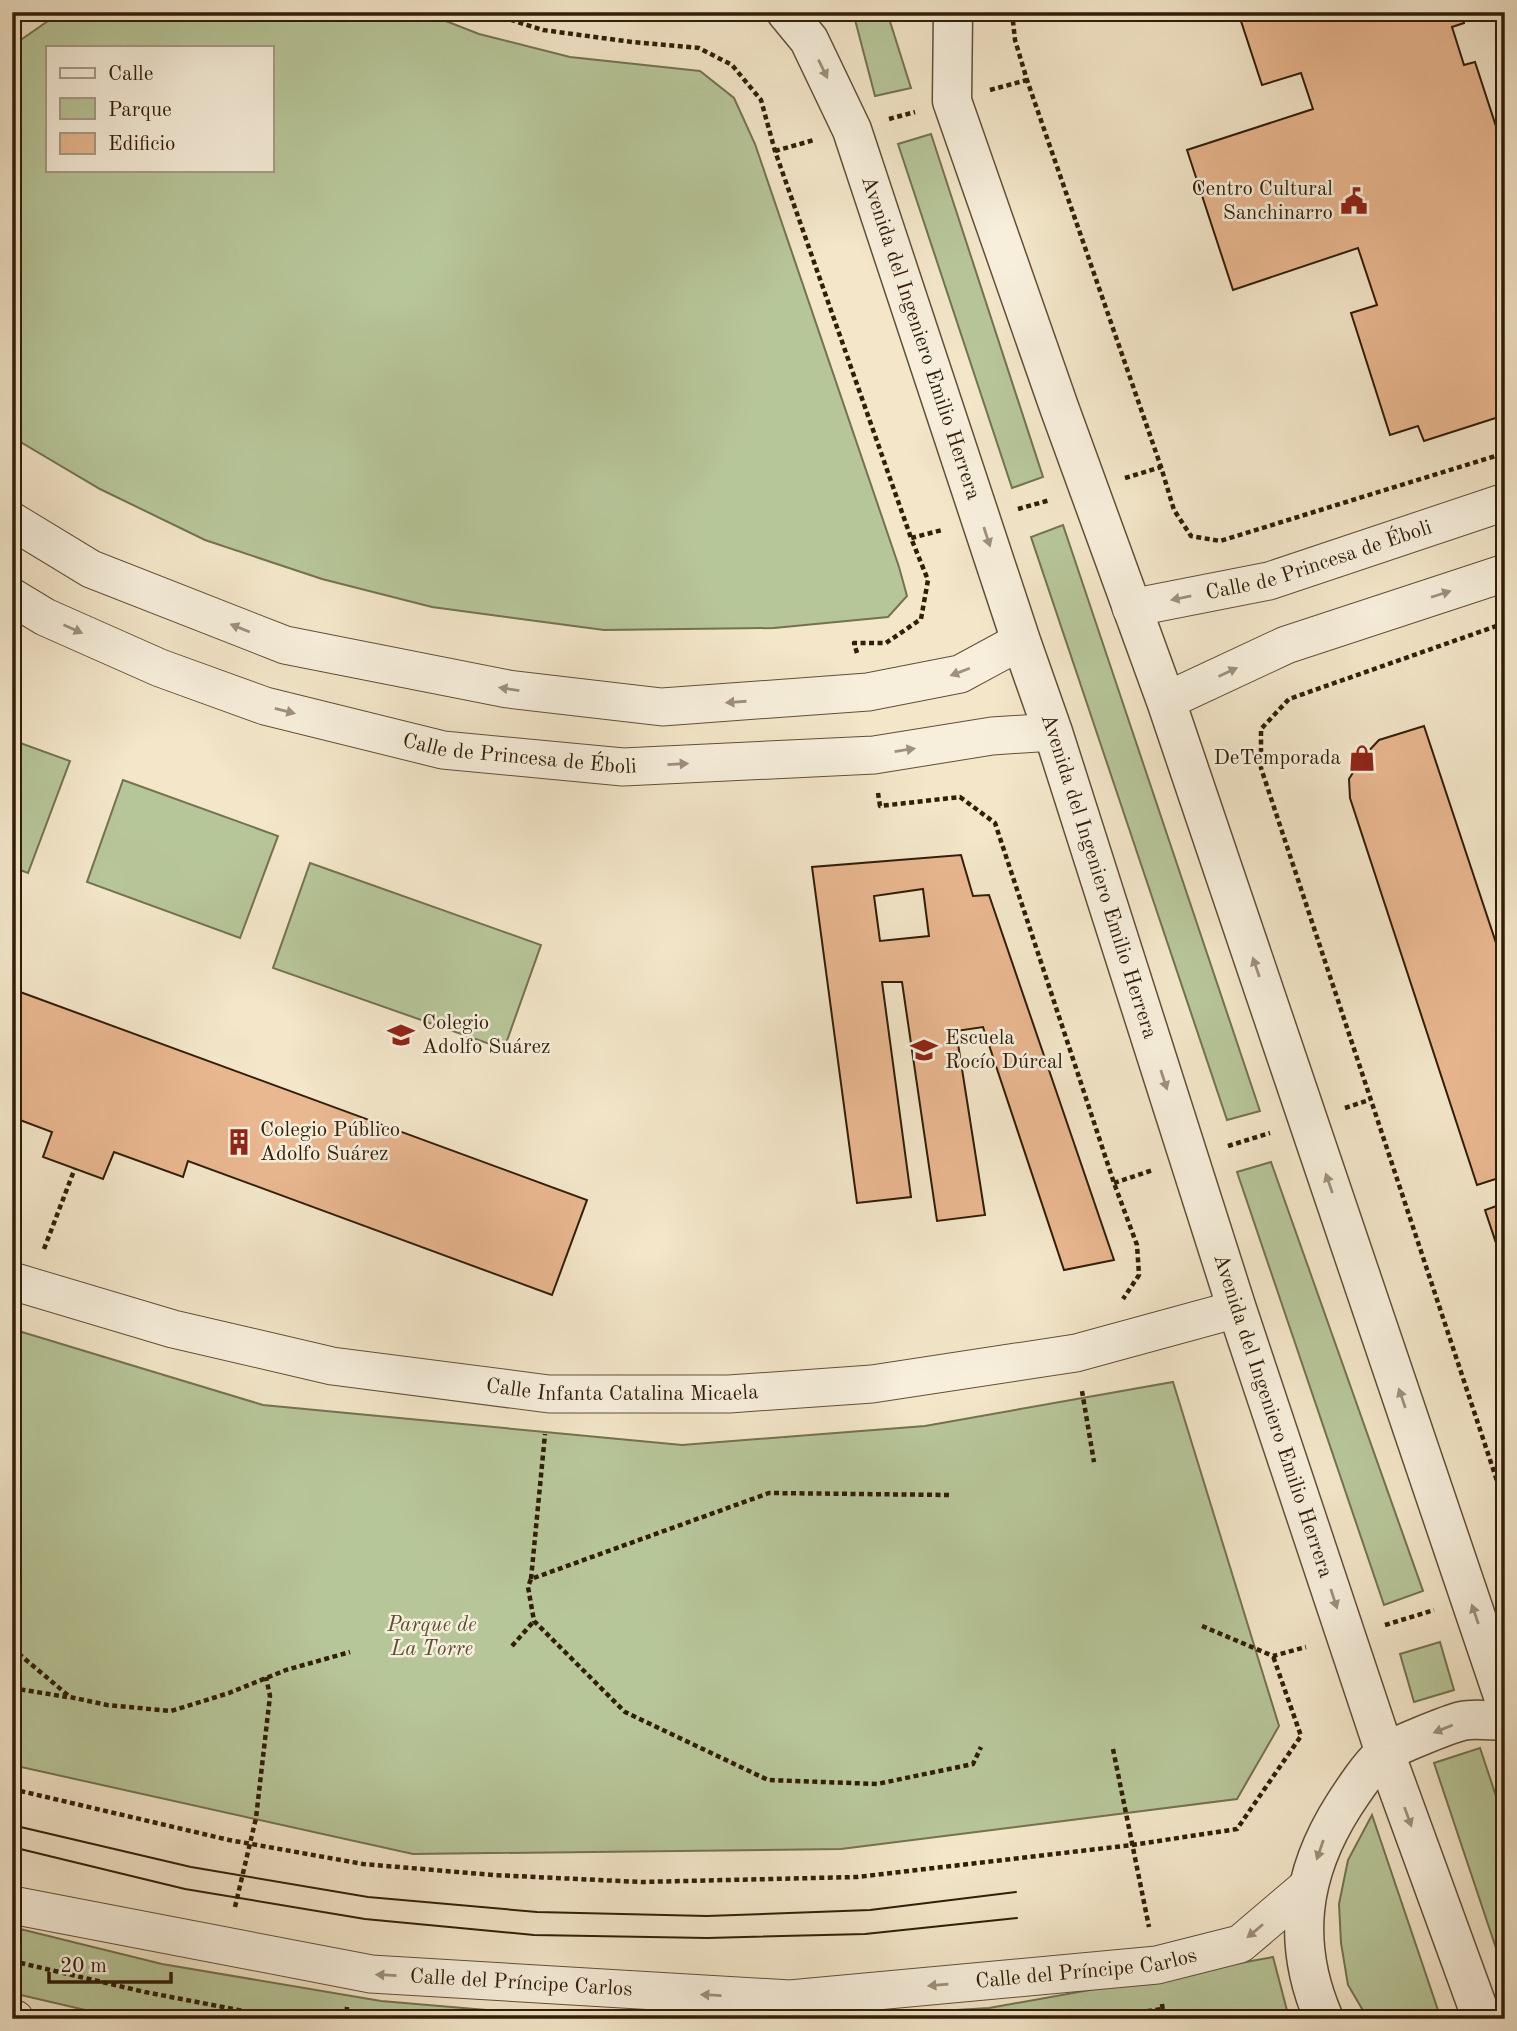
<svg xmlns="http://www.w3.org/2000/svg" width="1517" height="2031" viewBox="0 0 1517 2031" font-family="'Old Standard TT',serif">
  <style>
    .green { fill: #b7c699; stroke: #747250; stroke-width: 2; fill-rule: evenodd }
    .building { fill: #e9b790; stroke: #311d08; stroke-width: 2; fill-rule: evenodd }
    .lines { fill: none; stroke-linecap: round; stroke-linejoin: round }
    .minor-casing { stroke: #624f38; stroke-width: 39 }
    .tertiary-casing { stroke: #624f38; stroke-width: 41 }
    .path { stroke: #311d08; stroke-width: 4.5; stroke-dasharray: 5 3.5; stroke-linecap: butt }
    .minor { stroke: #f7efdc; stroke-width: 37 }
    .tertiary { stroke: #f7efdc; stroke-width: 38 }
    .tram { stroke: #311d08; stroke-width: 2 }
    .oneway { fill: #9e907d }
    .labels { text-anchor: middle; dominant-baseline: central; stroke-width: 5; stroke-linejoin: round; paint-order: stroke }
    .poi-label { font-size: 21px; fill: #311d08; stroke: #f7efdc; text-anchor: start }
    .street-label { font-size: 21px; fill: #311d08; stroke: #f7efdc }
    .park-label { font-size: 21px; font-style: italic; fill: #595034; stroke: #f7efdc }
  </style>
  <rect width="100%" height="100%" fill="#f3e6c9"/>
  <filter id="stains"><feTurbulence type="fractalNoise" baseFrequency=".00286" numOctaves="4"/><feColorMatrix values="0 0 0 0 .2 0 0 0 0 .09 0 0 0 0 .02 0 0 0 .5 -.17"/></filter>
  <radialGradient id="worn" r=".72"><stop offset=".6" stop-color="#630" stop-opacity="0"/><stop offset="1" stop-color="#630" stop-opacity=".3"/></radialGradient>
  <g class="green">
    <path d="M61,12H423L479,34L570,57L700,71L734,98L755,144L899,567L907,596L888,617L774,628L604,630L432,607L322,579L205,540L100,489L12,437V46ZM47,47H271V170H47Z"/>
    <path d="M853,12H887L911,88L875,96Z"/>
    <path d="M931,134L1043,477L1012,488L898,144Z"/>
    <path d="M1063,525L1260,1111L1227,1120L1031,537Z"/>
    <path d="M12,740L70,761L28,873L12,867Z"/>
    <path d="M123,780L278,836L240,938L87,882Z"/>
    <path d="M310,863L541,945L504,1049L273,968Z"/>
    <path d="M1271,1162L1423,1591L1384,1605L1237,1172Z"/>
    <path d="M12,1329L263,1405L682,1445L925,1426L1173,1382L1279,1726L1237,1799L841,1849L413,1854L12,1765Z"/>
    <path d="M1440,1642L1454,1690L1414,1702L1400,1654Z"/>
    <path d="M1480,1748L1505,1823V1975L1434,1763Z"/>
    <path d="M1372,1815L1441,2019H1368L1348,1985L1341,1943L1339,1904L1348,1860Z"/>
    <path d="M12,1927L162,1964L381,2001L591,2019H124L12,1993Z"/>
    <path d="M1273,1957L1289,2018L736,2019L841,2017L989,2008Z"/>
  </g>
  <g class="building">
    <path d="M1238,12H1461L1464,23L1452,27L1464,65L1475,62L1505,154V415L1424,441L1418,426L1390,435L1351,313L1377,305L1358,248L1233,290L1187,150L1313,109L1301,73L1262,85Z"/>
    <path d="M1424,726L1505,970V1176L1477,1185L1350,798L1349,779L1362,758L1379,740Z"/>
    <path d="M961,855L973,896L989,895L1114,1260L1064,1270L983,1027L956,1031L985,1215L937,1221L902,982H882L911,1197L857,1203L812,867ZM923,889L929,936L880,941L874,896Z"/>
    <path d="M12,989L587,1200L552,1295L188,1161L183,1177L114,1152L103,1179L43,1157L52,1132L12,1117Z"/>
    <path d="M1505,1203V1270L1485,1210Z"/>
  </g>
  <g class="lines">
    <defs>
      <g id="minor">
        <path d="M12,521L91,569L285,645L508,689L662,707L868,692L960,674L1021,641"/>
        <path id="s1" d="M12,597L45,617L160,668L265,706L443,750L623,767L874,755L992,736L1053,732"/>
        <path id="s2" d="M1131,608L1269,581L1505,502"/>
        <path d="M1166,701L1286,645L1505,573"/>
        <path id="s3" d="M12,1281L173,1329L332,1366L549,1394H729L872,1384L1076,1353L1237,1309"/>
        <path id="s4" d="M12,1905L371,1974L790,1999L1157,1965L1240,1944L1307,1887"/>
        <path d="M12,2018L15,2019"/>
      </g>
      <g id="tertiary">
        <path id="s5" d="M786,12L809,40L852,130L1021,641L1053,732L1237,1309L1385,1753L1482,2019"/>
        <path d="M953,12L952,101L1059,407L1166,701L1505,1702"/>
        <path d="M1324,2019C1291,1943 1300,1874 1344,1805C1355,1788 1368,1768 1383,1754C1392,1747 1449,1724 1462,1721C1475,1718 1492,1721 1505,1721"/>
      </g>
    </defs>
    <use href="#minor" class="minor-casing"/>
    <use href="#tertiary" class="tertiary-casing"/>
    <g class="path">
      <path d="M486,12L543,30L632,42L699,48L732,65L761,100L775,151L911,538"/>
      <path d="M1012,12L1015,40L1027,80L1161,467"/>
      <path d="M12,20L23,12"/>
      <path d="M990,90L1027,80"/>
      <path d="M889,119L915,112"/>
      <path d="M775,151L814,140"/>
      <path d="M1125,478L1161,467L1174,510L1191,536L1220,541L1505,453"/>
      <path d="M1018,509L1050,500"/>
      <path d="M1505,623L1289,699L1261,729V768L1505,1505"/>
      <path d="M857,653L854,643H886L921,619L928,580L911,538L942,530"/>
      <path d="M878,793L880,806L960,797L995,823L1114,1183L1137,1245L1139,1275L1123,1299"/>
      <path d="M1345,1108L1369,1100"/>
      <path d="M1228,1146L1270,1133"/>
      <path d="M1114,1183L1153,1170"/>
      <path d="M44,1249L75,1168"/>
      <path d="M1082,1391L1094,1462"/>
      <path d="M949,1495L769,1493L531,1579L528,1587L534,1621L625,1712L768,1780L877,1784L973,1764L981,1747"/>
      <path d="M531,1579L545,1434"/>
      <path d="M1385,1625L1434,1610"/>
      <path d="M1202,1626L1273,1656L1306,1647"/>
      <path d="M512,1646L534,1621"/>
      <path d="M12,1648L70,1697L107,1705L171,1711L229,1693L286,1670L350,1652"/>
      <path d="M12,1688L67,1697"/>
      <path d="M1113,1749L1149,1927"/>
      <path d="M12,1789L229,1840L363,1864L493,1875L641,1882L857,1877L1132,1845L1237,1829L1301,1736L1273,1656"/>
      <path d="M235,1907L256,1818L270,1696L266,1677"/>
      <path d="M12,1961L145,1992L285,2019"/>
      <path d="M1162,2004L1164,2019"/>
      <path d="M346,2019L347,2007"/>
      <path d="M1088,2019L1163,2009"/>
    </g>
    <use href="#minor" class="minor"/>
    <use href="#tertiary" class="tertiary"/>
    <g class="tram">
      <path d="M12,1825L191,1867L368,1897L537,1912L707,1916L870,1910L1016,1892"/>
      <path d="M12,1847L185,1889L365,1919L534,1935L707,1938L865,1934L1017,1918"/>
    </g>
  </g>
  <defs><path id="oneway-solid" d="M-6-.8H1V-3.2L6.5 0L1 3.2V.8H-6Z" transform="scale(1.75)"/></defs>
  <g class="oneway">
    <use href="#oneway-solid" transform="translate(823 69) rotate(64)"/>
    <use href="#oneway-solid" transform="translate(987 537) rotate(72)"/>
    <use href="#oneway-solid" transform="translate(1441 594) rotate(-18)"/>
    <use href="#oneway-solid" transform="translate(1181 598) rotate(169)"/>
    <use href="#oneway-solid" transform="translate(240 628) rotate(-158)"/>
    <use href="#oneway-solid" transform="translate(73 629) rotate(24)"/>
    <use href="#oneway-solid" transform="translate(960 672) rotate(159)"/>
    <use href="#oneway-solid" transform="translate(1228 672) rotate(-25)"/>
    <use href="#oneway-solid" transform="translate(509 689) rotate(-171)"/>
    <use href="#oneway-solid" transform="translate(736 702) rotate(176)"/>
    <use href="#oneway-solid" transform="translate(285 711) rotate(14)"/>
    <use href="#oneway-solid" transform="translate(905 750) rotate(-9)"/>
    <use href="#oneway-solid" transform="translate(678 764) rotate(-3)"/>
    <use href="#oneway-solid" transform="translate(1256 967) rotate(-109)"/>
    <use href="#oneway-solid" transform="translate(1164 1080) rotate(72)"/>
    <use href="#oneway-solid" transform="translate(1329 1183) rotate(-109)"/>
    <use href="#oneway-solid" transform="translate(1402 1398) rotate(-109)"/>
    <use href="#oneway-solid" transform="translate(1334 1599) rotate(72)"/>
    <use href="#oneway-solid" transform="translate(1475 1614) rotate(-109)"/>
    <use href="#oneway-solid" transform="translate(1443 1729) rotate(158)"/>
    <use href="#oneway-solid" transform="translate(1408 1817) rotate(70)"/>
    <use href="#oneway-solid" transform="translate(1320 1850) rotate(109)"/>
    <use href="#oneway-solid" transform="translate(1255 1931) rotate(140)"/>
    <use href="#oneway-solid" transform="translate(386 1975) rotate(-177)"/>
    <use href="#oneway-solid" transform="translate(938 1985) rotate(175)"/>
    <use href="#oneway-solid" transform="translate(711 1995) rotate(-177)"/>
  </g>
  <defs>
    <symbol id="civic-bare" viewBox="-9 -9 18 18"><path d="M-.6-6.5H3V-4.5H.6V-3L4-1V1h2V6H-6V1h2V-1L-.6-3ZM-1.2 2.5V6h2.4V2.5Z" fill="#8f2418" stroke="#f7efdc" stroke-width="2.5" paint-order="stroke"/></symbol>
    <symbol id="shop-bare" viewBox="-9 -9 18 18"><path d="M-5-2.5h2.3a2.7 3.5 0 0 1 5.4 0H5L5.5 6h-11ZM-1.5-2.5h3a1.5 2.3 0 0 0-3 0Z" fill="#8f2418" stroke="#f7efdc" stroke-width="2.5" paint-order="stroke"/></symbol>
    <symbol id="school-bare" viewBox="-9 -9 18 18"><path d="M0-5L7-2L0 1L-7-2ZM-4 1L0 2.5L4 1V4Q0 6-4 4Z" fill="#8f2418" stroke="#f7efdc" stroke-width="2.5" paint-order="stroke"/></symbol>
    <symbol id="building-bare" viewBox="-9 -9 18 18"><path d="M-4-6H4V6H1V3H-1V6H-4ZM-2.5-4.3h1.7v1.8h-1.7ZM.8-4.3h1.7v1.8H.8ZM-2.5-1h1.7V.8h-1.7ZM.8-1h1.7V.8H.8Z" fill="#8f2418" stroke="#f7efdc" stroke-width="2.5" paint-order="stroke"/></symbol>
  </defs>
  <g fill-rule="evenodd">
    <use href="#civic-bare" x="1335" y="182" width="38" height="38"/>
    <use href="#shop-bare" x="1343" y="739" width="38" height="38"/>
    <use href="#school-bare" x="382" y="1016" width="38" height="38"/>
    <use href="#school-bare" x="905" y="1031" width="38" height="38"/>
    <use href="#building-bare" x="220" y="1123" width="38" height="38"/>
  </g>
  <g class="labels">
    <g class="poi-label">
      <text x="1333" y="189" text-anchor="end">Centro Cultural<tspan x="1333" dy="24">Sanchinarro</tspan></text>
      <text x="1341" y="758" text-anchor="end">DeTemporada</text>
      <text x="422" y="1023">Colegio<tspan x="422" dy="24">Adolfo Suárez</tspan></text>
      <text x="945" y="1038">Escuela<tspan x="945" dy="24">Rocío Dúrcal</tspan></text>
      <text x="260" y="1130">Colegio Público<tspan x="260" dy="24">Adolfo Suárez</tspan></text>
    </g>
    <g class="street-label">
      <text stroke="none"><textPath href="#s5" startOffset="355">Avenida del Ingeniero Emilio Herrera</textPath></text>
      <text stroke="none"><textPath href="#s2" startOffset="194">Calle de Princesa de Éboli</textPath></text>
      <text stroke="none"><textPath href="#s1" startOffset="536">Calle de Princesa de Éboli</textPath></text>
      <text stroke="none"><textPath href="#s5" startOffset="922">Avenida del Ingeniero Emilio Herrera</textPath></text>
      <text stroke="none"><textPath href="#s3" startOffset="623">Calle Infanta Catalina Micaela</textPath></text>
      <text stroke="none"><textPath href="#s5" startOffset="1489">Avenida del Ingeniero Emilio Herrera</textPath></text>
      <text stroke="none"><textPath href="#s4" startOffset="1083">Calle del Príncipe Carlos</textPath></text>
      <text stroke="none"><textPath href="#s4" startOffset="516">Calle del Príncipe Carlos</textPath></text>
    </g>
    <g class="park-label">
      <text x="432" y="1625">Parque de<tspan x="432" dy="24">La Torre</tspan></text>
    </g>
  </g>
  <rect width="1517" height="2031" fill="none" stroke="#f3e6c9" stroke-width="42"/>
  <rect x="14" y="14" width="1489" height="2003" fill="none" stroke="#311d08" stroke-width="3.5"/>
  <rect x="21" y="21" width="1475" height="1989" fill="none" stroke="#311d08" stroke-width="2"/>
  <rect x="46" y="46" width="228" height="126" fill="#f7efdc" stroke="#a89b87" stroke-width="2"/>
  <rect x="60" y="68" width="35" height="10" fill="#f7efdc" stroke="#a89b87" stroke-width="2"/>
  <text x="108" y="80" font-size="21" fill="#311d08">Calle</text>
  <rect x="60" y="98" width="35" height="21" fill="#b7c699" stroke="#a89b87" stroke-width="2"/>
  <text x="108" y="116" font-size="21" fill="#311d08">Parque</text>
  <rect x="60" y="133" width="35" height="21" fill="#e9b790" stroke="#a89b87" stroke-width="2"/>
  <text x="108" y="150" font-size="21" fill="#311d08">Edificio</text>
  <path d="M49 1972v10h122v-10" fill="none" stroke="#311d08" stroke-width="3.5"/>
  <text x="60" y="1972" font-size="21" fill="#311d08" stroke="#f7efdc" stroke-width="5" paint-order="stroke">20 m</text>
  <rect width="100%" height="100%" filter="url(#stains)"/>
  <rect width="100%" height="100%" fill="url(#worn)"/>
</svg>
